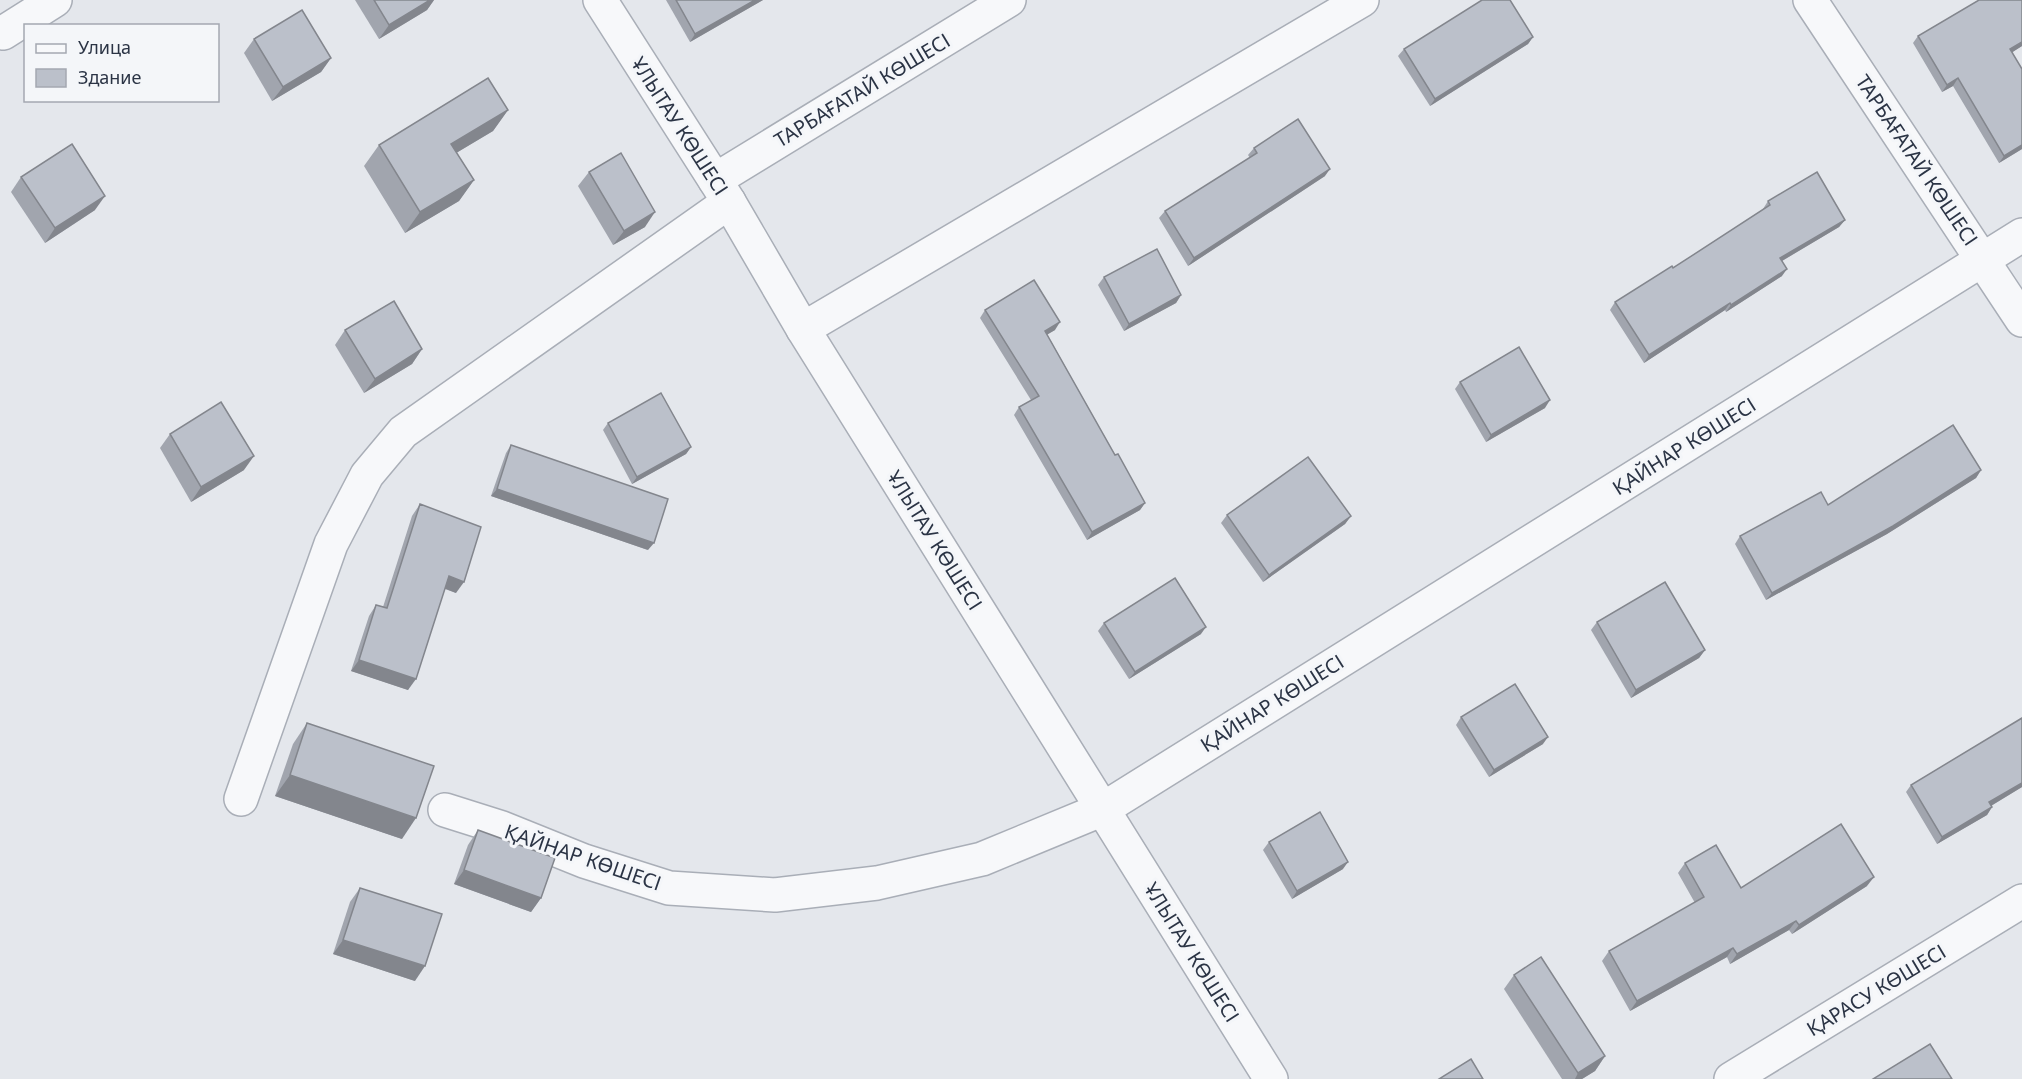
<svg xmlns="http://www.w3.org/2000/svg" width="2022" height="1079" viewBox="0 0 2022 1079" font-family="'Noto Sans',sans-serif">
  <style>
    .lines { fill: none; stroke-linecap: round; stroke-linejoin: round }
    .minor-casing { stroke: #a9aeb7; stroke-width: 36 }
    .minor { stroke: #f7f8fa; stroke-width: 33 }
    .wall { fill: #a1a5ae }
    .shaded-wall { fill: #83868d }
    .building { fill: #bbc0ca; stroke: #83868d; stroke-width: 1.5 }
    .labels { text-anchor: middle; dominant-baseline: central; stroke-width: 6; stroke-linejoin: round; paint-order: stroke }
    .street-label { font-size: 20px; fill: #2b3445; stroke: #f4f6f9 }
  </style>
  <rect width="100%" height="100%" fill="#e4e7ec"/>
  <g class="lines">
    <defs>
      <g id="minor">
        <path d="M600,0L729,202L803,329L1271,1079"/>
        <path d="M1810,0L2022,320"/>
        <path d="M3,33L55,0"/>
        <path d="M715,180L1009,0"/>
        <path d="M803,329L1362,0"/>
        <path d="M241,799L331,544L367,475L403,432L729,202"/>
        <path d="M445,810L502,828L584,861L669,888L775,895L877,883L982,859L1103,809L2022,235"/>
        <path d="M1731,1079L2022,901"/>
      </g>
    </defs>
    <use href="#minor" class="minor-casing"/>
    <use href="#minor" class="minor"/>
  </g>
  <g class="wall">
    <path d="M355,0H434L427,10L379,39Z"/>
    <path d="M666,0H763L690,42Z"/>
    <path d="M1918,36L2022,46L2012,52L2022,69V149L1999,163L1953,86L1942,92L1913,43Z"/>
    <path d="M1533,37L1528,44L1430,106L1398,56L1404,49Z"/>
    <path d="M254,39L331,58L321,72L272,101L244,53Z"/>
    <path d="M508,110L493,131L456,153L474,180L459,201L405,233L364,166L379,145Z"/>
    <path d="M1254,148L1325,176L1188,266L1159,218L1165,211L1250,158L1248,155Z"/>
    <path d="M589,172L645,227L613,245L578,186Z"/>
    <path d="M21,177L95,210L45,243L11,192Z"/>
    <path d="M1768,201L1845,220L1839,227L1782,261V276L1726,312L1725,310L1644,363L1610,310L1615,302L1673,268L1763,210V209Z"/>
    <path d="M1104,277L1181,295L1176,303L1124,331L1098,285Z"/>
    <path d="M985,310L1055,330L1047,334L1115,455L1145,503L1140,510L1087,540L1014,415L1019,407L1031,400L980,318Z"/>
    <path d="M345,330L422,349L412,364L364,393L335,345Z"/>
    <path d="M1460,382L1545,408L1486,442L1455,389Z"/>
    <path d="M608,423L691,447L686,454L632,484L603,430Z"/>
    <path d="M170,434L244,470L191,502L160,448Z"/>
    <path d="M511,445L648,550L491,496L506,453Z"/>
    <path d="M1981,470L1976,478L1887,534L1766,600L1735,544L1740,536L1828,505Z"/>
    <path d="M420,504L456,593L445,589L408,690L351,671L369,616L376,605L383,607L412,516Z"/>
    <path d="M1227,515L1351,516L1345,524L1263,582L1221,523Z"/>
    <path d="M1597,622L1705,650L1699,658L1631,698L1591,630Z"/>
    <path d="M1104,623L1201,634L1129,679L1098,631Z"/>
    <path d="M1461,717L1543,744L1489,777L1456,725Z"/>
    <path d="M2022,718V787L1991,806L1992,807L1987,815L1937,844L1906,792L1911,785Z"/>
    <path d="M307,723L402,839L275,796L293,744Z"/>
    <path d="M478,830L541,898L531,912L454,884L468,845Z"/>
    <path d="M1269,842L1343,869L1292,899L1263,850Z"/>
    <path d="M1685,863L1741,888L1867,886L1792,934L1789,930L1730,964L1727,957L1630,1011L1602,961L1609,951L1695,903L1678,873Z"/>
    <path d="M360,888L415,981L333,954L350,902Z"/>
    <path d="M1514,975L1605,1056L1595,1071L1582,1079H1562L1504,989Z"/>
  </g>
  <g class="shaded-wall">
    <path d="M430,0H434L427,10L379,39L389,25Z"/>
    <path d="M755,0H763L690,42L695,34Z"/>
    <path d="M1533,37L1528,44L1430,106L1435,99Z"/>
    <path d="M2022,42V46L2005,57L2010,49Z"/>
    <path d="M331,58L321,72L272,101L283,87Z"/>
    <path d="M1958,78L1953,86L1942,92L1947,85Z"/>
    <path d="M508,110L493,131L436,165L451,144Z"/>
    <path d="M2022,145V149L1999,163L2004,156Z"/>
    <path d="M1330,169L1325,176L1188,266L1194,258Z"/>
    <path d="M474,180L459,201L405,233L420,212Z"/>
    <path d="M105,196L95,210L45,243L55,228Z"/>
    <path d="M655,212L645,227L613,245L624,231Z"/>
    <path d="M1845,220L1839,227L1775,265L1780,258Z"/>
    <path d="M1787,269L1782,276L1726,312L1731,305Z"/>
    <path d="M1181,295L1176,303L1124,331L1129,324Z"/>
    <path d="M1730,303L1725,310L1644,363L1649,355Z"/>
    <path d="M1060,322L1055,330L1040,339L1045,331Z"/>
    <path d="M422,349L412,364L364,393L375,379Z"/>
    <path d="M1550,400L1545,408L1486,442L1491,435Z"/>
    <path d="M691,447L686,454L632,484L637,477Z"/>
    <path d="M254,456L244,470L191,502L201,487Z"/>
    <path d="M1981,470L1976,478L1887,534L1766,600L1772,593Z"/>
    <path d="M497,489L654,543L648,550L491,496Z"/>
    <path d="M1145,503L1140,510L1087,540L1092,532Z"/>
    <path d="M1351,516L1345,524L1263,582L1269,575Z"/>
    <path d="M449,576L464,582L456,593L441,587Z"/>
    <path d="M1206,627L1201,634L1129,679L1135,672Z"/>
    <path d="M1705,650L1699,658L1631,698L1636,690Z"/>
    <path d="M359,660L416,679L408,690L351,671Z"/>
    <path d="M1548,737L1543,744L1489,777L1494,770Z"/>
    <path d="M290,775L416,818L402,839L275,796Z"/>
    <path d="M2022,783V787L1984,810L1989,802Z"/>
    <path d="M1992,807L1987,815L1937,844L1942,837Z"/>
    <path d="M1348,862L1343,869L1292,899L1297,891Z"/>
    <path d="M464,870L541,898L531,912L454,884Z"/>
    <path d="M1874,877L1867,886L1792,934L1799,925Z"/>
    <path d="M1796,921L1789,930L1730,964L1737,954Z"/>
    <path d="M343,940L425,966L415,981L333,954Z"/>
    <path d="M1733,948L1727,957L1630,1011L1637,1001Z"/>
    <path d="M1605,1056L1595,1071L1582,1079H1575L1578,1073Z"/>
  </g>
  <g class="building">
    <path d="M374,0H430L389,25Z"/>
    <path d="M676,0H755L695,34Z"/>
    <path d="M1482,0H1510L1533,37L1435,99L1404,49Z"/>
    <path d="M1979,0H2022V42L2010,49L2022,69V145L2004,156L1958,78L1947,85L1918,36Z"/>
    <path d="M302,10L331,58L283,87L254,39Z"/>
    <path d="M488,78L508,110L451,144L474,180L420,212L379,145Z"/>
    <path d="M1298,119L1330,169L1194,258L1165,211L1257,153L1254,148Z"/>
    <path d="M72,144L105,196L55,228L21,177Z"/>
    <path d="M621,153L655,212L624,231L589,172Z"/>
    <path d="M1817,172L1845,220L1780,258L1787,269L1731,305L1730,303L1649,355L1615,302L1672,266L1673,268L1770,205L1768,201Z"/>
    <path d="M1157,249L1181,295L1129,324L1104,277Z"/>
    <path d="M1034,280L1060,322L1045,331L1115,455L1118,454L1145,503L1092,532L1019,407L1039,396L985,310Z"/>
    <path d="M394,301L422,349L375,379L345,330Z"/>
    <path d="M1519,347L1550,400L1491,435L1460,382Z"/>
    <path d="M661,393L691,447L637,477L608,423Z"/>
    <path d="M221,402L254,456L201,487L170,434Z"/>
    <path d="M1953,425L1981,470L1893,526L1772,593L1740,536L1821,492L1828,505Z"/>
    <path d="M511,445L668,499L654,543L497,489Z"/>
    <path d="M1308,457L1351,516L1269,575L1227,515Z"/>
    <path d="M420,504L481,527L464,582L449,576L416,679L359,660L376,605L387,608Z"/>
    <path d="M1175,578L1206,627L1135,672L1104,623Z"/>
    <path d="M1665,582L1705,650L1636,690L1597,622Z"/>
    <path d="M1515,684L1548,737L1494,770L1461,717Z"/>
    <path d="M2022,718V783L1989,802L1992,807L1942,837L1911,785Z"/>
    <path d="M307,723L434,766L416,818L290,775Z"/>
    <path d="M1320,812L1348,862L1297,891L1269,842Z"/>
    <path d="M1841,824L1874,877L1799,925L1796,921L1737,954L1733,948L1637,1001L1609,951L1704,897L1685,863L1716,845L1741,888Z"/>
    <path d="M478,830L555,858L541,898L464,870Z"/>
    <path d="M360,888L442,914L425,966L343,940Z"/>
    <path d="M1541,957L1605,1056L1578,1073L1514,975Z"/>
    <path d="M1930,1044L1952,1079H1873Z"/>
    <path d="M1471,1059L1483,1079H1439Z"/>
  </g>
  <g class="labels">
    <g class="street-label">
      <text transform="translate(862 90) rotate(-31)">ТАРБАҒАТАЙ КӨШЕСІ</text>
      <text transform="translate(680 126) rotate(57)">ҰЛЫТАУ КӨШЕСІ</text>
      <text transform="translate(1917 160) rotate(56)">ТАРБАҒАТАЙ КӨШЕСІ</text>
      <text transform="translate(1684 446) rotate(-32)">ҚАЙНАР КӨШЕСІ</text>
      <text transform="translate(935 540) rotate(58)">ҰЛЫТАУ КӨШЕСІ</text>
      <text transform="translate(1272 703) rotate(-32)">ҚАЙНАР КӨШЕСІ</text>
      <text transform="translate(583 857) rotate(19)">ҚАЙНАР КӨШЕСІ</text>
      <text transform="translate(1192 952) rotate(58)">ҰЛЫТАУ КӨШЕСІ</text>
      <text transform="translate(1876 990) rotate(-31)">ҚАРАСУ КӨШЕСІ</text>
    </g>
  </g>
  <rect x="24" y="24" width="195" height="78" fill="#f4f6f9" stroke="#a4a8b1" stroke-width="1.5"/>
  <rect x="36" y="44" width="30" height="9" fill="#f7f8fa" stroke="#a4a8b1" stroke-width="1.5"/>
  <text x="78" y="54" font-size="18" fill="#2b3445">Улица</text>
  <rect x="36" y="69" width="30" height="18" fill="#bbc0ca" stroke="#a4a8b1" stroke-width="1.5"/>
  <text x="78" y="84" font-size="18" fill="#2b3445">Здание</text>
</svg>
